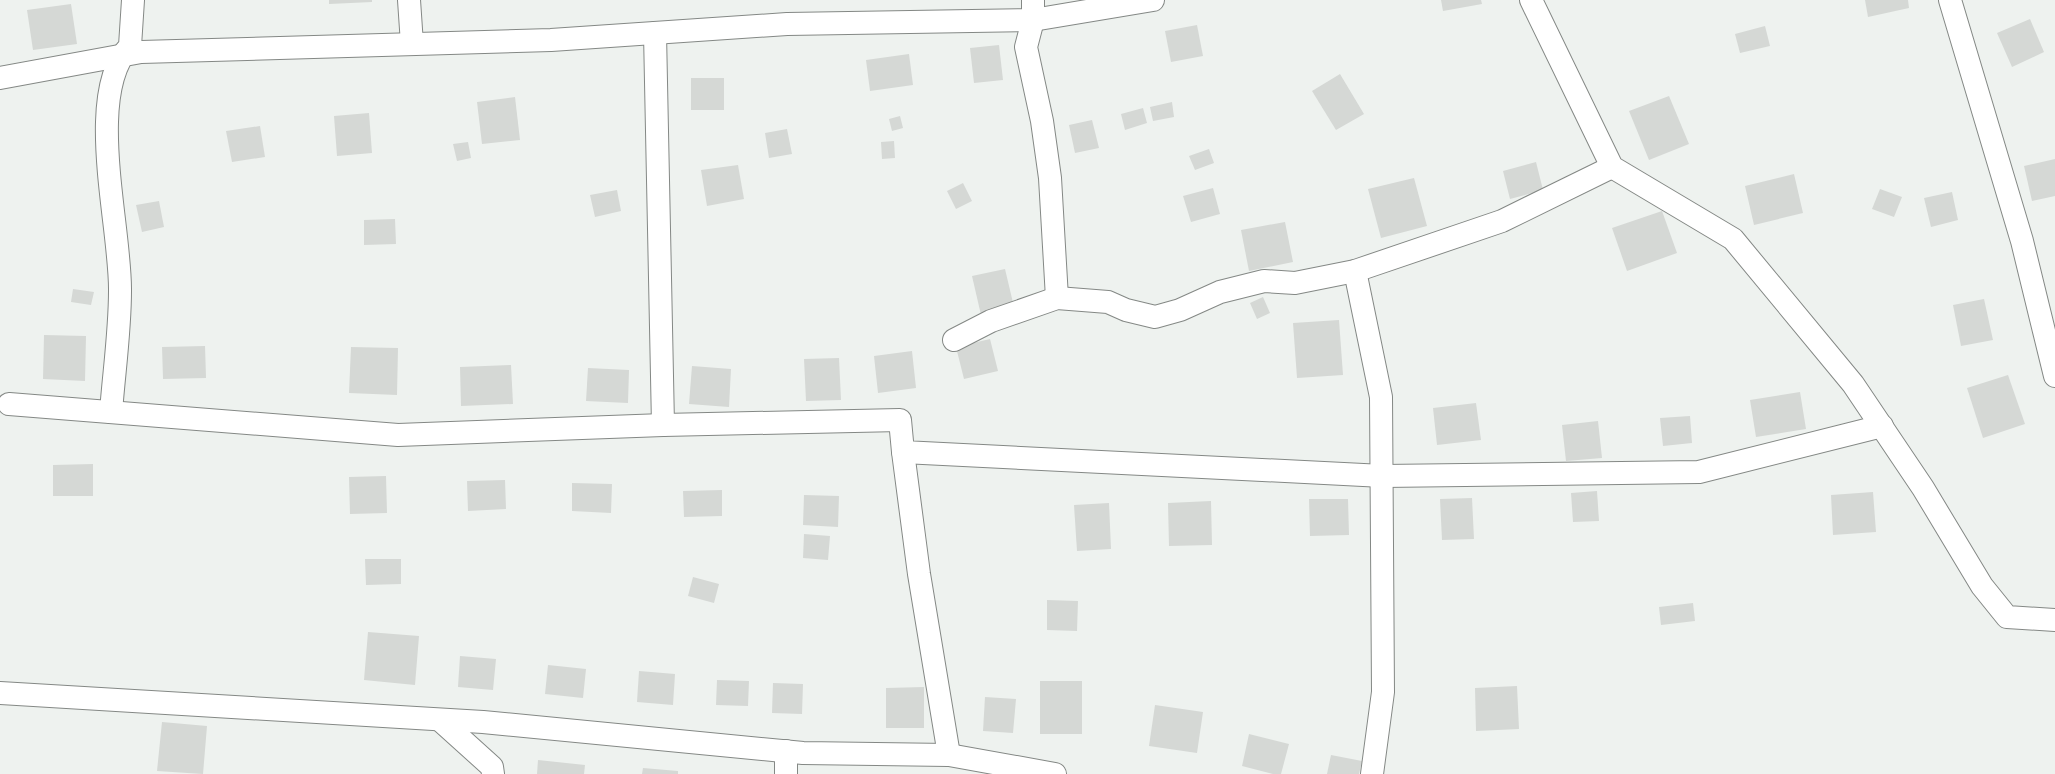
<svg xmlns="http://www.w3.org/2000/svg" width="2055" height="774" viewBox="0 0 2055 774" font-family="'Times New Roman',serif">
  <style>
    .building { fill: #d5d8d5 }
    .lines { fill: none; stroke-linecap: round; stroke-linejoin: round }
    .street-casing { stroke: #848885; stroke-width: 24 }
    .street { stroke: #fff; stroke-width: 22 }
  </style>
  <rect width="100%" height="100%" fill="#eef2ef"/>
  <g class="building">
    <path d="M329,0H372V2L329,4Z"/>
    <path d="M1441,0H1481L1482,4L1443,11Z"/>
    <path d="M1865,0H1908L1909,8L1868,17Z"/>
    <path d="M71,4L77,44L33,50L27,10Z"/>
    <path d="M2030,19L2044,52L2012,67L1997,33Z"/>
    <path d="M1197,25L1203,56L1171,62L1165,31Z"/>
    <path d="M1765,26L1770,46L1740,53L1735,34Z"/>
    <path d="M999,45L1003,80L974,83L970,48Z"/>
    <path d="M909,54L913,85L870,91L866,60Z"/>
    <path d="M1340,74L1364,114L1336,130L1312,91Z"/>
    <rect x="691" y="78" width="33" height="32"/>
    <path d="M1669,96L1689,144L1649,160L1629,111Z"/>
    <path d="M515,97L520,140L482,144L477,102Z"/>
    <path d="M1172,102L1174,117L1153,121L1150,107Z"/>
    <path d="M1143,108L1147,123L1125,130L1121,114Z"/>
    <path d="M369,113L372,153L337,156L334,116Z"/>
    <path d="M900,116L903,128L892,131L889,119Z"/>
    <path d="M1092,120L1099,148L1075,153L1069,125Z"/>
    <path d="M260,126L265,157L232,162L226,131Z"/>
    <path d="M787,129L792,154L769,158L765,133Z"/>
    <path d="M894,141L895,158L882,159L881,142Z"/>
    <path d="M468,142L471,158L457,161L453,144Z"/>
    <path d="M1209,149L1214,163L1195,170L1189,156Z"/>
    <path d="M2055,159V196L2032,201L2024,166Z"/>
    <path d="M1536,162L1543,190L1510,199L1503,171Z"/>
    <path d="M738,165L744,199L707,206L701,170Z"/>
    <path d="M1794,174L1803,213L1754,225L1745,186Z"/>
    <path d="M1414,178L1427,226L1381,238L1368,189Z"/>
    <path d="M963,183L972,201L956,209L947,191Z"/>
    <path d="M1213,188L1220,214L1191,222L1183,196Z"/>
    <path d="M1880,189L1902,197L1894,217L1872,209Z"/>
    <path d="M617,190L621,211L595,217L590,195Z"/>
    <path d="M1952,192L1958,220L1931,227L1924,198Z"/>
    <path d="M159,201L164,227L142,232L136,205Z"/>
    <path d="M1662,211L1677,253L1627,271L1612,228Z"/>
    <path d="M395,219L396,244L364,245V220Z"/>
    <path d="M1285,222L1293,262L1249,271L1241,230Z"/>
    <path d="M1005,269L1014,307L981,315L972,276Z"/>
    <path d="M73,289L94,292L91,305L71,302Z"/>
    <path d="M1263,297L1270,313L1257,319L1250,303Z"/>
    <path d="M1984,299L1993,340L1961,346L1953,305Z"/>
    <path d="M1339,320L1343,375L1297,378L1293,323Z"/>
    <path d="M44,335L86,336L85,381L43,379Z"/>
    <path d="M990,339L998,371L964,379L956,347Z"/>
    <path d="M205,346L206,378L163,379L162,347Z"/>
    <path d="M351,347L398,348L397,395L349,393Z"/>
    <path d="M912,351L916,388L878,393L874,356Z"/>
    <path d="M839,358L841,400L806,401L804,359Z"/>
    <path d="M511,365L513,404L461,406L460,367Z"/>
    <path d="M692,366L731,369L729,407L689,404Z"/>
    <path d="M588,368L629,370L628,403L586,401Z"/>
    <path d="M2008,375L2025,424L1983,438L1967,388Z"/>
    <path d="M1800,392L1806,429L1756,437L1750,400Z"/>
    <path d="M1476,403L1481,440L1437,445L1433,408Z"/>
    <path d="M1690,416L1692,443L1663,446L1660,418Z"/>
    <path d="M1598,421L1602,458L1566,461L1562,425Z"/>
    <path d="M93,464V496H53V465Z"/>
    <path d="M386,476L387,513L350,514L349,477Z"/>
    <path d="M505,480L506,509L468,511L467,481Z"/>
    <path d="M572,483L612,484L611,513L572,511Z"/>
    <path d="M722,490V516L684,517L683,491Z"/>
    <path d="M1597,491L1599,521L1573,522L1571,493Z"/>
    <path d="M1873,492L1876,532L1833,535L1831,495Z"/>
    <path d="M804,495L839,496L838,527L803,525Z"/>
    <path d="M1472,498L1474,539L1442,540L1440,499Z"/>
    <path d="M1309,499H1348L1349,535L1310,536Z"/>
    <path d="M1211,501L1212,545L1169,546L1168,503Z"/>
    <path d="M1109,503L1111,549L1077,551L1074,505Z"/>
    <path d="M804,534L830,536L828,560L803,558Z"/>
    <path d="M365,559H401V584L366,585Z"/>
    <path d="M693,577L719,584L714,603L688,596Z"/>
    <path d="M1047,600L1078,601L1077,631L1047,630Z"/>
    <path d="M1693,603L1695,621L1661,625L1659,607Z"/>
    <path d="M368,632L419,636L415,685L364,680Z"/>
    <path d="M460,656L496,659L493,690L458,687Z"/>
    <path d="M548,665L586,669L583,698L545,694Z"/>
    <path d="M639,671L675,674L673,705L637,702Z"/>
    <path d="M717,680L749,681L748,706L716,705Z"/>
    <rect x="1040" y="681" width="42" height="53"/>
    <path d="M773,683L803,684L802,714L772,713Z"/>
    <path d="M1517,686L1519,729L1476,731L1475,688Z"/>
    <path d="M924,687V728H886V688Z"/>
    <path d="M985,697L1016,699L1013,733L983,731Z"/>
    <path d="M1155,705L1203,712L1197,753L1149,746Z"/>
    <path d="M162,722L207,726L203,774L157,771Z"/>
    <path d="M1249,734L1289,744L1281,774H1273L1242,766Z"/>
    <path d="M1331,755L1362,761L1359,774H1327Z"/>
    <path d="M538,760L585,765L584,774H537Z"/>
    <path d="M643,768L678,771V774H642Z"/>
  </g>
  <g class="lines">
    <defs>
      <g id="street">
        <path d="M409,0L412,44"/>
        <path d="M1033,0V20L1026,47L1042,121L1050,178L1057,298"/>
        <path d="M1531,0L1612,167L1733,239L1853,384L1923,488L1982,586L2007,617L2055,620"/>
        <path d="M1950,0L2022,241L2055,376"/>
        <path d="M655,33L663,425"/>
        <path d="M0,78L141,52L551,40L787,24L1033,20L1153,0"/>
        <path d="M1355,271L1381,397L1383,692L1372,774"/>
        <path d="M954,340L991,321L1057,298L1108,302L1126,310L1155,317L1180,310L1220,292L1264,281L1295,283L1355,271L1502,221L1612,167"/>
        <path d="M9,404L398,435L663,425L900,420L903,452L1383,476L1699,472L1882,426"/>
        <path d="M111,412C114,372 120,331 120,291C121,227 84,94 130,46L133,0"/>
        <path d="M903,452L919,574L949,755"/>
        <path d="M0,693L483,722L803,753L949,755L1055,774"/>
        <path d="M440,720L492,767L493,774"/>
        <path d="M786,774V751"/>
      </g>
    </defs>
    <use href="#street" class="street-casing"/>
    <use href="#street" class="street"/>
  </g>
</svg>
